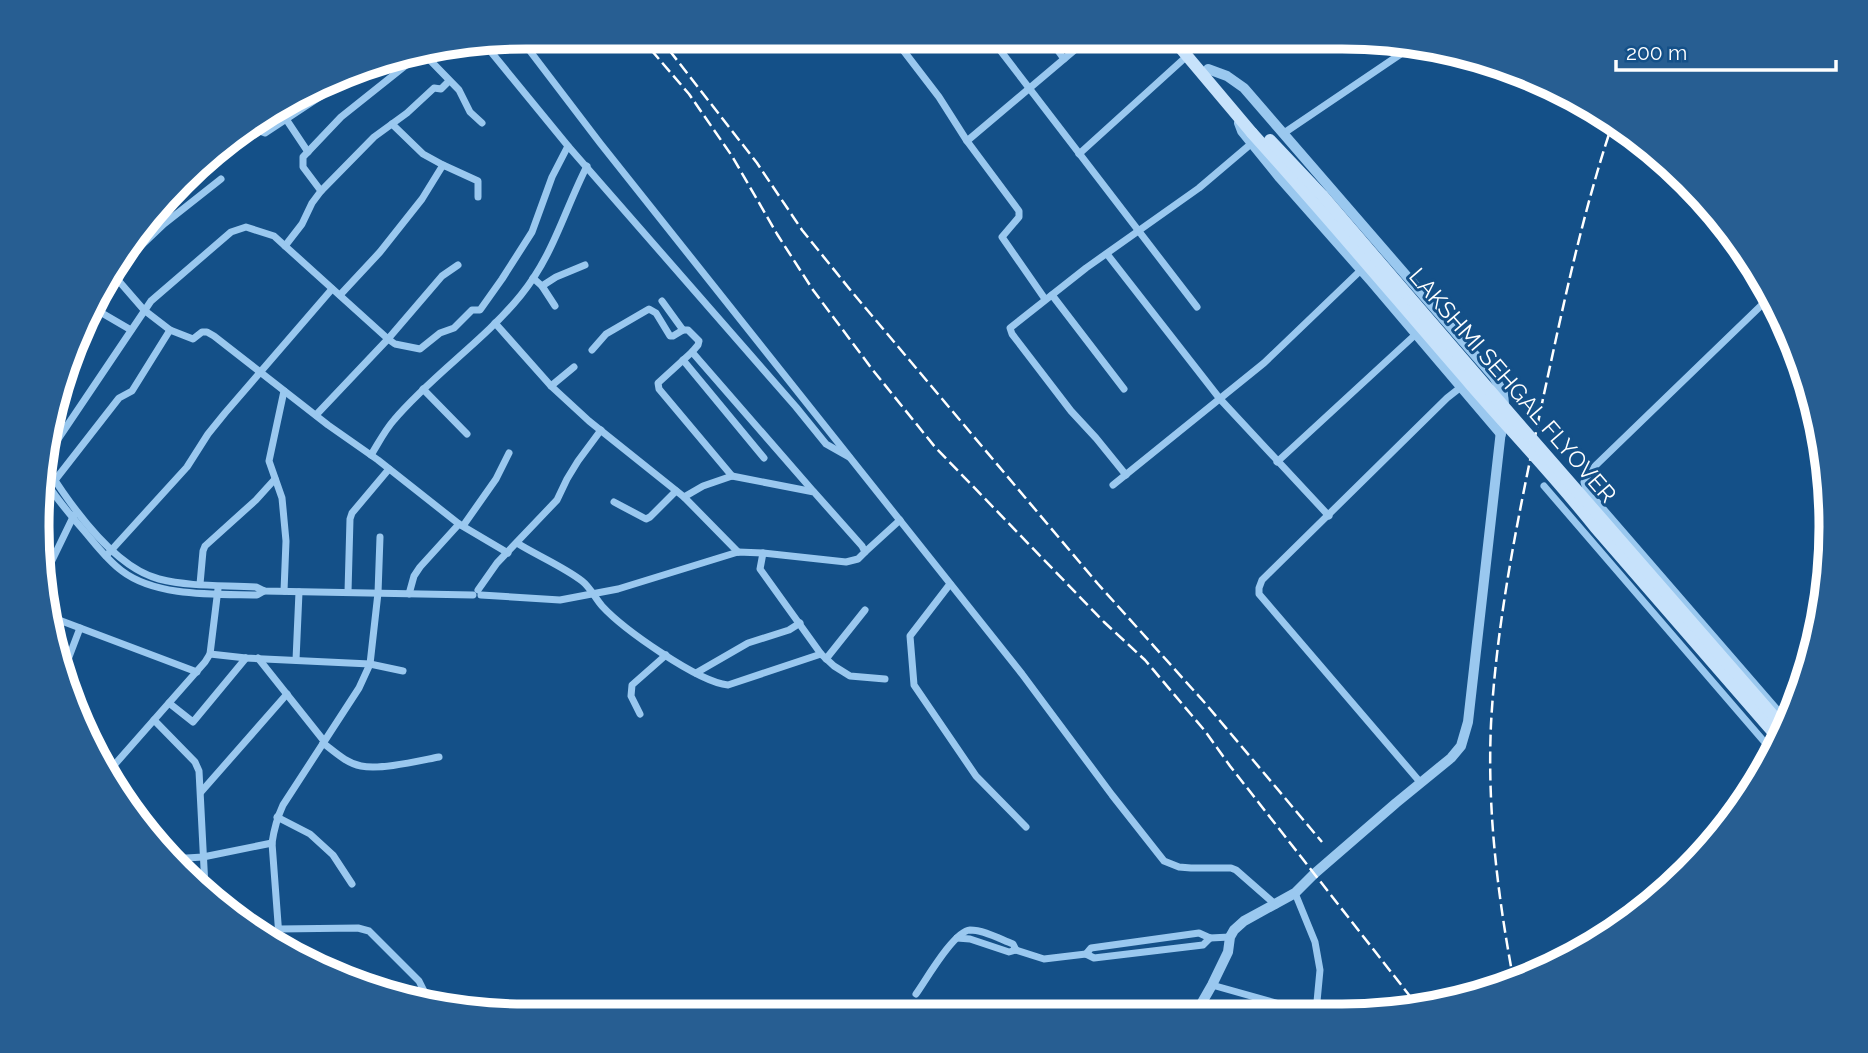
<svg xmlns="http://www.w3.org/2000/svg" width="1868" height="1053" viewBox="0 0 1868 1053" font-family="Raleway,sans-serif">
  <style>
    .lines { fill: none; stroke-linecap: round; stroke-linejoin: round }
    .minor { stroke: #9ac8ef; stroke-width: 7 }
    .tertiary { stroke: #9ac8ef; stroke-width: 10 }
    .secondary { stroke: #c7e2fb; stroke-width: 12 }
    .rail { stroke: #fff; stroke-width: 2.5; stroke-dasharray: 12 5; stroke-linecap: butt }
    .secondary-bridge { stroke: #c7e2fb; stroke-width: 12 }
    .labels { text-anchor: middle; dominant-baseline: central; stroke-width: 6; stroke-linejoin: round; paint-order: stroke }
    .street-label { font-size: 23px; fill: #fff; stroke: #145088 }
    .rim { fill: none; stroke: #fff; stroke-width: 9 }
  </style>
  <rect width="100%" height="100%" fill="#145088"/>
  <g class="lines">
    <g class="minor">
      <path d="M893,37L939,97L967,141L1019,211V217L1002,237L1045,299"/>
      <path d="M990,37L1197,307"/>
      <path d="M1048,37L1064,59"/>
      <path d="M520,38L600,143L1022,674L1112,795L1164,861L1179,867L1191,868H1231L1236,870L1276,905"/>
      <path d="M487,47L568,146L796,407L826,444L849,457"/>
      <path d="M424,54L459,90L470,112L482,123"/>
      <path d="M286,119L308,152"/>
      <path d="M257,122L260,131L265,133L327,92"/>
      <path d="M392,124L423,154L443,165"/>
      <path d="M1284,133L1414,45"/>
      <path d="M967,141L1090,37"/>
      <path d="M1079,154L1187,56"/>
      <path d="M321,191L303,167V157L341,117L420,54"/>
      <path d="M285,246L302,224L312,203L321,191L374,137L407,113L434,88L441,89L449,81"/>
      <path d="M1107,254L1220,399L1329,516"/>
      <path d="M458,265L442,276L388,339L395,344L420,349L440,333L454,328L472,310H480L502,279L532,232L552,177L568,146"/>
      <path d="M112,270L124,262L164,224L221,179"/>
      <path d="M111,272L144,310L170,330L193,339L202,332H207L214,336L328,425L378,460L459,524L508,553"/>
      <path d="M533,278L542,286L556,277L585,265"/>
      <path d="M542,286L555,306"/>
      <path d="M340,295L380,252L422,199L443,165L478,181V197"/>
      <path d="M1052,295L1124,389"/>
      <path d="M1772,295L1594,467L1584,482L1586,489L1788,722"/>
      <path d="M662,301L683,330"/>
      <path d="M95,309L131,330"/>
      <path d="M495,323L551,386L589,421L684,497L738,552"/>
      <path d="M592,350L606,334L649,309L656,313L670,336H673L683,330H688L699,341L698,345L692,352L813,491"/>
      <path d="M692,352L658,383L659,389L732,476"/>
      <path d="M683,360L764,458"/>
      <path d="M551,386L574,367"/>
      <path d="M423,389L467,434"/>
      <path d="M284,391L269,461L282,498L286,541L284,591"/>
      <path d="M48,454L151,301L231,232L246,227L274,236L388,339L316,415"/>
      <path d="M371,455C378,444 385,430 394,420C433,374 484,341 521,295C554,254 564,211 587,166"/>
      <path d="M1277,462L1416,334"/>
      <path d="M47,468C71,506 113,567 159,579C190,587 224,585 256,587L264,591L473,595"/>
      <path d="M1126,475L1096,438L1071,411L1012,334L1010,328L1086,268L1199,188L1252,143"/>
      <path d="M45,481C57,499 71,516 85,532C96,545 108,561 122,571C156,597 215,594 257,595L264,591"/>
      <path d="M52,484L119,398L132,391L170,330"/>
      <path d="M1113,485L1264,363L1361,270"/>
      <path d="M1544,486L1774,753"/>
      <path d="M614,502L646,519L650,517L676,491"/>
      <path d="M463,526L496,479L509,453"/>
      <path d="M517,543C536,555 564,567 582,581C590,587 595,598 602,606C623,629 698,682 728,685L821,654"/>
      <path d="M865,552L900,520"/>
      <path d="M763,553L760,569L821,654L834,666L850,676L885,679"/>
      <path d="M106,556L187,467L208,434L225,413L332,289"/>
      <path d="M43,579L74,515"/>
      <path d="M200,584L203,551L205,546L256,500L275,479"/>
      <path d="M950,584L910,636L914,685L976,776L1026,827"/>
      <path d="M478,590L497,563L557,500L567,479L578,461L601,430"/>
      <path d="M348,592L350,519L352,513L389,469"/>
      <path d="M409,594L414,576L420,567L459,524"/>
      <path d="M481,595L560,600L618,589L738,552L763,553L846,562L858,559L865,552L862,546L814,492L732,476L703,486L684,497"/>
      <path d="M51,617L197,672"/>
      <path d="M210,654L218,589"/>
      <path d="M258,658L324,741"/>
      <path d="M826,659L865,610"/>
      <path d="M296,660L299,592"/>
      <path d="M64,670L80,628"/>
      <path d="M696,673L748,643L789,630L800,623"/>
      <path d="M169,703L193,722L246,658"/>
      <path d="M640,714L631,696L632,685L666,655"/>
      <path d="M154,720L195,762L199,771L205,887"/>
      <path d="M323,743C335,752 346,763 361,766C381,770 418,761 439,757"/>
      <path d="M109,771L205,662L210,654L246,658L370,664L403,671"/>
      <path d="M1420,782L1259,594V588L1262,580L1447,398L1461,387"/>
      <path d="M201,792L287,694"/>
      <path d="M277,817L310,834L333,855L352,884"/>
      <path d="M170,859L203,857L272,843"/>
      <path d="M1295,893L1315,942L1320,970L1316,1012"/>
      <path d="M279,929L358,928L369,931L419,981L431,1005"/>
      <path d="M957,938L970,939L1009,952L1016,950L1044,959L1086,954L1094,958L1203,945L1210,938"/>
      <path d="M280,950L272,843C274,829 277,818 283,805L359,688L370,664L378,593L380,537"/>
      <path d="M1086,954L1091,948L1199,933L1210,938L1230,937"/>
      <path d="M1212,985L1308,1012"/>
      <path d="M916,994C926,980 954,931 970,930C984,930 1000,939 1013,944L1016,950"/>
      <path d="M1376,1012L1388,1010L1394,1012"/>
    </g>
    <g class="tertiary">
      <path d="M1239,123L1242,131L1280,178L1371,281L1501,434"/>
      <path d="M1196,1013L1212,985L1228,952L1230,937L1234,930L1244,921L1295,893L1314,874L1396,803L1451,758L1461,746L1468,722L1504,404L1503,393L1494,377L1244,88L1227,76L1208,69"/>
    </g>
    <path class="secondary" d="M1172,38L1252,133"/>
    <g class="rail">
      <path d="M640,37L689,94L732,156L777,234L813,290L872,369L935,447L1104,622L1145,660L1205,731L1230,766L1420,1009"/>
      <path d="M659,37L757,163L802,230L852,292L1098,584L1205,703L1322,842"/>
      <path d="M1514,983C1498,898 1487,811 1491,724C1497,613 1521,503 1544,394C1564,302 1583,211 1613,122"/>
    </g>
    <g class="secondary-bridge">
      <path d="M1252,133C1327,216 1399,302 1472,386C1513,433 1556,478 1595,527L1780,740"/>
      <path d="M1270,140L1322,195L1498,400L1785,729"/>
    </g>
  </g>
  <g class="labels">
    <g class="street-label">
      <text transform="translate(1513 385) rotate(49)">LAKSHMI SEHGAL FLYOVER</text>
    </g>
  </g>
  <path d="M0 0H1868V1053H0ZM526 49H1342A477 477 0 0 1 1819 526V527A477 477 0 0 1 1342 1004H526A477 477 0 0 1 49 527V526A477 477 0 0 1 526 49Z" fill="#275e92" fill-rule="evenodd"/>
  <path class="rim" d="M526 49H1342A477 477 0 0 1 1819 526V527A477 477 0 0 1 1342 1004H526A477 477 0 0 1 49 527V526A477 477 0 0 1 526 49Z"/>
  <path d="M1616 60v10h220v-10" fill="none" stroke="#ffffff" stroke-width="3.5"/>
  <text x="1626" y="60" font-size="21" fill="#ffffff" stroke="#145088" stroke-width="5" paint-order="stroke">200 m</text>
</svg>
